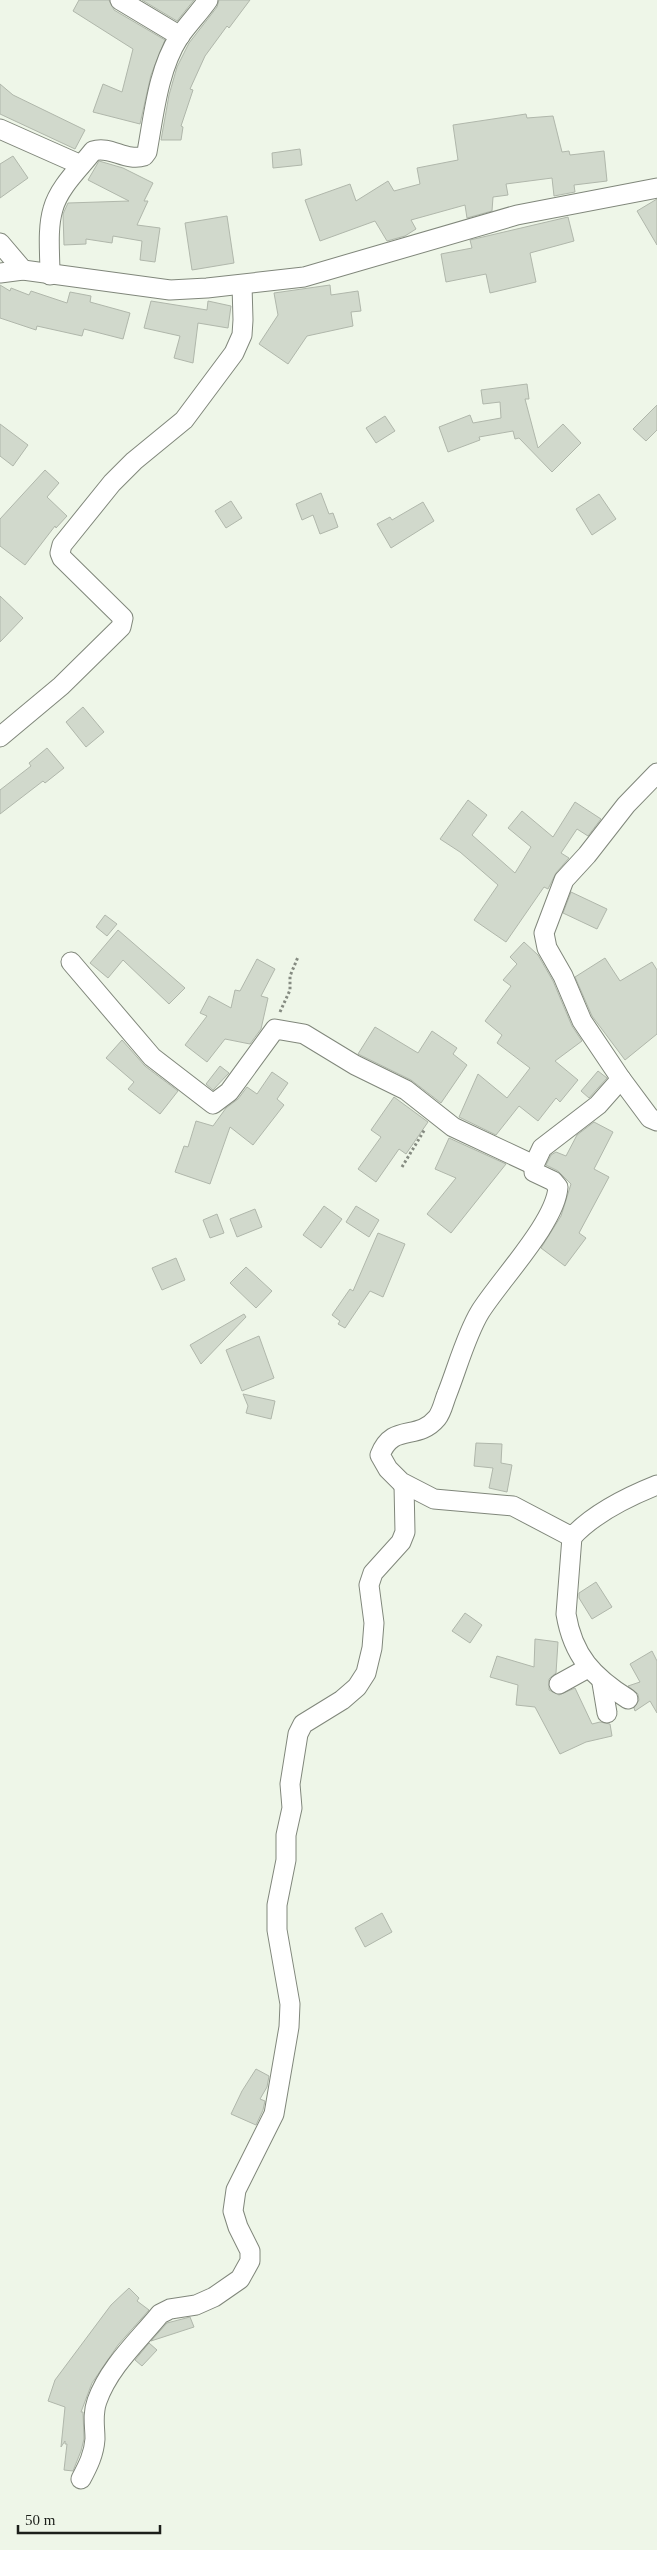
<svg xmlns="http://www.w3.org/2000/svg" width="657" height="2550" viewBox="0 0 657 2550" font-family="Georgia,serif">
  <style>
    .building { fill: #d1d9cc; stroke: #b0b7ab }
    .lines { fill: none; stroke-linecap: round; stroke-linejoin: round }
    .minor-casing { stroke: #80877b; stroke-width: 21 }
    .path { stroke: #858b81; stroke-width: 3; stroke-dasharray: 2.5 2.5; stroke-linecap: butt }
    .minor { stroke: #fff; stroke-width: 19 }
  </style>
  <rect width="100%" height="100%" fill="#eef6e8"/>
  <g class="building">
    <path d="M79,0H109L114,10L165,40L151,75L140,124L93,112L103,84L122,92L133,49L73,11Z"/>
    <path d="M142,0H194L177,21Z"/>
    <path d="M219,0H250L229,28L227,26L205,56L190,89L193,90L181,126L183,127L181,140H161L169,95L177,67L189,43L217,7Z"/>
    <path d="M0,84L13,95L85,130L75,149L0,114Z"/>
    <path d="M526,114L527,118L553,116L562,152L569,151L570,155L604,151L607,181L574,185L575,192L554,196L552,178L506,184L508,195L493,197L492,211L467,218L465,205L411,220L416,229L405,236L387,241L375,221L320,241L305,200L350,184L356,201L388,181L394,191L420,184L417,168L458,160L453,125Z"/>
    <path d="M300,149L302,165L273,168L272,153Z"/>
    <path d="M13,156L28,178L0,198V164Z"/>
    <path d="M99,161L123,168L153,183L144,201H148L137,225L160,228L155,262L140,260L142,241L113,236L112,243L86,239V244L64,245L63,214L68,203L129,201L88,180Z"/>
    <path d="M657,199V245L637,211Z"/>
    <path d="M227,216L234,263L192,270L185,223Z"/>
    <path d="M568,217L574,241L530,253L536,282L490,293L486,274L446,282L441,254L472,248L470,240Z"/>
    <path d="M0,285L10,291L11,288L29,295L31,291L67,303L70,292L91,296L90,302L130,313L123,339L84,329L82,336L37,326L36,330L0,318Z"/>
    <path d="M330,285L331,295L358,291L361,311L351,312L353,326L307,336L288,364L259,344L278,315L274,293Z"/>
    <path d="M151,301L207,310L208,301L231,306L228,328L198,323L193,363L174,358L180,336L144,328Z"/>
    <path d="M527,384L529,399H525L538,448L563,424L581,443L552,472L519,438L515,439L513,431L479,437L480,440L448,452L439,427L470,415L473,423L501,418L500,402L483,404L481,390Z"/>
    <path d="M657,405V430L646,441L633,429Z"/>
    <path d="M385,416L395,431L376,443L366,428Z"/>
    <path d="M0,424L28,445L13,466L0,456Z"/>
    <path d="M45,470L59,483L47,497L67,516L56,528L55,526L25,565L0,546V519Z"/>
    <path d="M321,493L329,514L333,513L338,527L320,534L313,515L302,520L296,504Z"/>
    <path d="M599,494L616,519L592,535L576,509Z"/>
    <path d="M231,501L242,518L226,528L215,511Z"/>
    <path d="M423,502L434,521L391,548L377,524L390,517L392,520Z"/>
    <path d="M0,596L23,618L0,642Z"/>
    <path d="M83,707L104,732L86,747L66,722Z"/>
    <path d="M47,748L64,768L45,783L43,781L0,814V790L31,766L29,763Z"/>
    <path d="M468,800L487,815L472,835L515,873L531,847L508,828L522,811L553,837L575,802L601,819L588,836L577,829L561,853L569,858L556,873L548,889L544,887L506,942L474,920L498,885L460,852L440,839Z"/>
    <path d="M571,892L607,909L597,929L563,913Z"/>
    <path d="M105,915L117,924L107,936L96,927Z"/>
    <path d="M118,930L185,988L169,1004L123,960L108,978L90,963Z"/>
    <path d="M524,942L538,955L553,981L572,1026L582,1041L555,1061L578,1080L560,1102L556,1098L538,1121L519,1106L496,1135L459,1117L478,1074L507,1098L530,1068L497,1043L502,1035L485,1021L511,986L503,980L517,964L510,957Z"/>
    <path d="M605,958L620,981L652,962L657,970V1034L625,1060L592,1016L575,977Z"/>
    <path d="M257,959L275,969L261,996L268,998L261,1029L250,1044L225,1039L207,1062L185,1045L207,1016L200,1013L209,996L231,1008L235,990L240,991Z"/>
    <path d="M375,1027L418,1053L432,1031L457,1048L453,1054L467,1065L441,1103L411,1080L358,1054Z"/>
    <path d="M122,1040L145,1066L178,1091L160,1114L128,1089L134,1082L106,1058Z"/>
    <path d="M220,1066L229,1073L213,1090L206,1084Z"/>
    <path d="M598,1071L607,1078L589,1098L581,1091Z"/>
    <path d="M272,1072L288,1083L277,1099L284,1105L253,1145L230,1127L210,1184L175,1172L184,1146L188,1147L196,1121L213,1126L226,1108L238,1099L247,1087L257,1094Z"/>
    <path d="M394,1097L428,1122L406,1154L399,1149L376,1182L358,1169L381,1137L371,1130Z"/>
    <path d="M594,1122L613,1132L594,1169L609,1177L579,1233L586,1238L565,1266L541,1248L561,1216L571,1184L558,1171L546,1165L551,1155L556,1152L566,1156L577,1135Z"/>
    <path d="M449,1138L506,1164L451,1233L427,1214L456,1178L435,1169Z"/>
    <path d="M324,1206L342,1219L321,1248L303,1235Z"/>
    <path d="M356,1206L379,1220L369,1237L346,1222Z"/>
    <path d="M255,1209L262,1227L237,1237L230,1219Z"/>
    <path d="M217,1214L224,1233L210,1238L203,1220Z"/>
    <path d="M378,1233L405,1244L383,1297L370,1291L345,1328L338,1324L340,1321L332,1315L350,1289L353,1291Z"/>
    <path d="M176,1258L185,1280L162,1290L152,1268Z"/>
    <path d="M246,1267L272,1291L256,1308L230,1283Z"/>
    <path d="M244,1314L246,1317L201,1364L190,1345Z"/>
    <path d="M259,1336L274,1378L242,1391L226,1350Z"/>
    <path d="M243,1394L275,1401L271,1419L246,1413L248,1406Z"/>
    <path d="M476,1443L502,1444L501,1463L512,1465L507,1492L489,1488L493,1468L474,1466Z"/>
    <path d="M596,1582L612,1607L592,1619L579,1598V1593Z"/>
    <path d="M465,1613L482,1625L470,1643L452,1631Z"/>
    <path d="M535,1639L558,1642L556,1673L549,1679V1690L559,1695L575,1688L592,1724L600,1722L610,1724L612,1736L586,1742L560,1754L535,1707L516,1705L518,1685L490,1677L497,1656L534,1667Z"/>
    <path d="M652,1651L657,1661V1713L650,1701L635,1711L634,1708L639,1700L638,1694L628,1686L640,1682L630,1664Z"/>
    <path d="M382,1913L392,1932L365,1947L355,1928Z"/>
    <path d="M256,2069L269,2076L267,2087L260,2099L265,2101L263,2110L256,2125L231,2114L242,2091Z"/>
    <path d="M129,2288L139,2298L137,2301L149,2310L118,2345L92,2383L81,2412H83L84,2439L81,2451L73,2471L64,2470L67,2444H65V2441L61,2447L65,2407L48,2401L55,2380L111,2305Z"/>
    <path d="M190,2317L194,2327L151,2341L167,2323Z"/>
    <path d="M149,2343L157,2350L142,2366L135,2360Z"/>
  </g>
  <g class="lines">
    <defs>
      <g id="minor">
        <path d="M120,0L180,36"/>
        <path d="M0,129L81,165"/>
        <path d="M0,243L23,270"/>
        <path d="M0,273L23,270L170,290L207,288L304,277L517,215L657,188"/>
        <path d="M50,275C50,254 47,229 53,209C59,187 79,169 93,151C110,145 126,162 144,156L147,152C154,114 158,70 179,37C188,24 199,13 208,0"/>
        <path d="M0,737L61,686L121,627L123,618L62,558L60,553L62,545L112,483L134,461L184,420L234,353L242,335L243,320L242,285"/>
        <path d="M657,773L626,805L587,855L564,880L544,933L547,948L563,976L582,1021L621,1079L598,1105L542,1148L534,1165V1172L553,1181L558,1187C556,1222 500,1280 480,1312C466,1335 457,1369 447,1394C444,1401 442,1412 437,1418C417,1442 393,1422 380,1455L388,1469L401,1482L434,1499L513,1506L572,1537C594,1513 627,1497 657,1485"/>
        <path d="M71,962L152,1057L213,1104L229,1092L275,1029L304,1034L355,1065L406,1090L453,1127L534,1165"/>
        <path d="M621,1079L650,1118L657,1121"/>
        <path d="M572,1537L566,1614C573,1656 593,1677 628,1699"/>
        <path d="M602,1683L607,1713"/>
        <path d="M559,1684L588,1668"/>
        <path d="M81,2479C88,2466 94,2454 95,2439C95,2426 92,2415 97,2401C109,2367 138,2341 160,2314L170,2309L196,2305L214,2297L240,2279L250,2261V2251L238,2227L233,2211L236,2190L274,2114L289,2027L290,2004L277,1930V1905L286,1860V1835L292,1808L290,1784L298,1734L303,1724L342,1700L357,1687L366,1673L372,1648L374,1623L369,1585L373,1573L401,1542L405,1532L404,1485"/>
      </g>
    </defs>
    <use href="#minor" class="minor-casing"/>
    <g class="path">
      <path d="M280,1012L290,990V976L298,957"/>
      <path d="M402,1167L425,1129"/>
    </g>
    <use href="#minor" class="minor"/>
  </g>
  <path d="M18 2525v8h142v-8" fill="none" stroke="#1c1f1a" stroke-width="2.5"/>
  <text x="25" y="2525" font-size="15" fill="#1c1f1a" stroke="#eef6e8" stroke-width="4" paint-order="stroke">50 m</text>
</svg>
